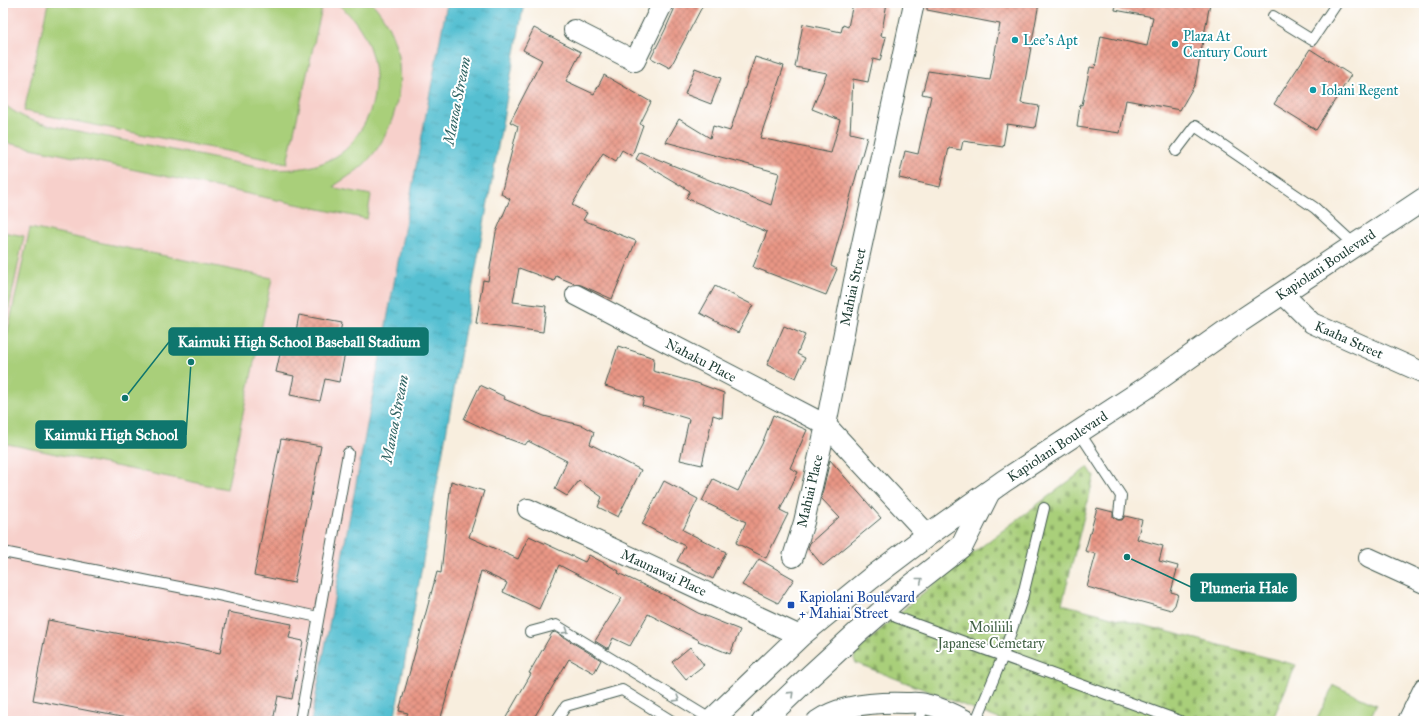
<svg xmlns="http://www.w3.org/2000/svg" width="1427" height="724" viewBox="0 0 1427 724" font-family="'IM FELL Great Primer',serif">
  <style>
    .built { fill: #f7d0cb }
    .cemetery { fill: url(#cemetery-stones); stroke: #648657 }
    .pitch { fill: #a9cf7a; stroke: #648657 }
    .water { fill: url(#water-ripples); stroke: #3a7e82 }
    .building { fill: url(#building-cross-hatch) }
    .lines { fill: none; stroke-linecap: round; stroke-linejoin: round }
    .service-casing { stroke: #40584e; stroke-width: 12 }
    .minor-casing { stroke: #40584e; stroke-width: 22 }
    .primary-casing { stroke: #40584e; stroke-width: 24 }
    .motorway-casing { stroke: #40584e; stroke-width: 24 }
    .service { stroke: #fff; stroke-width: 10 }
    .minor { stroke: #fff; stroke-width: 20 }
    .primary { stroke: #fff; stroke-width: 22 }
    .motorway { stroke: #fff; stroke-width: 22 }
    .oneway { stroke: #8f9e9a }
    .culture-dot { fill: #0f9aa8; stroke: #fff; stroke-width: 1.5 }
    .transit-dot { fill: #1a4fb4; stroke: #fff; stroke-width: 1.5 }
    .labels { text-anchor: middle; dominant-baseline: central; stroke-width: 4; stroke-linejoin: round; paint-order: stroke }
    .culture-label { font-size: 14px; fill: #0d838f; stroke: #fff; text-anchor: start }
    .street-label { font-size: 14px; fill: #1f3d34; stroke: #fff }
    .transit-label { font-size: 14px; fill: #164399; stroke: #fff; text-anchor: start }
    .park-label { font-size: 14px; fill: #426246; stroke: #fff }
    .water-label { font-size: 15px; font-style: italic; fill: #2f6463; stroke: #fff }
    .leader { fill: none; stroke: #0f766e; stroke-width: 1.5 }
    .callout-dot { fill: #0f766e; stroke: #fff; stroke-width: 1.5 }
    .callout { fill: #0f766e; stroke: #0f766e; stroke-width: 1.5 }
    .callout-label { font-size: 15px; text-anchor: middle; font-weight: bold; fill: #fff }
  </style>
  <defs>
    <pattern id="cemetery-stones" width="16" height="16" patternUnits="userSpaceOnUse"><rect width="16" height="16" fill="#a9cf7a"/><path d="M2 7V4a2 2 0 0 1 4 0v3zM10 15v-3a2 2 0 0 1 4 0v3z" fill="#89a965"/></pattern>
    <pattern id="water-ripples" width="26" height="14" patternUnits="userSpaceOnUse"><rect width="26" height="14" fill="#55bfd1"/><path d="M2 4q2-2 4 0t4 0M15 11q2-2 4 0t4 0" fill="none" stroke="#469caa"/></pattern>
    <pattern id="building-cross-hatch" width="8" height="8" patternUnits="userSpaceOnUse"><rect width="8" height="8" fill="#e99685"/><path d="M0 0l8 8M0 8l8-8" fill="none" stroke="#bc7c6e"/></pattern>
  </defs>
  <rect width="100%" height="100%" fill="#fff"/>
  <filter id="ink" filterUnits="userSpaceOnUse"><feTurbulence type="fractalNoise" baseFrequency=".025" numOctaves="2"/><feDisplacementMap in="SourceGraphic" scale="8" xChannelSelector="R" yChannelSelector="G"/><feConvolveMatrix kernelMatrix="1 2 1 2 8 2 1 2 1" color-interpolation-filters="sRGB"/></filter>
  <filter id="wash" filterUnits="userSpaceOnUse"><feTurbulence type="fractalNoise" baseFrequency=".012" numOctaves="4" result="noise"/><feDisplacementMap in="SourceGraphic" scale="16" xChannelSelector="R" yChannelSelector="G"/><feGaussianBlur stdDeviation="0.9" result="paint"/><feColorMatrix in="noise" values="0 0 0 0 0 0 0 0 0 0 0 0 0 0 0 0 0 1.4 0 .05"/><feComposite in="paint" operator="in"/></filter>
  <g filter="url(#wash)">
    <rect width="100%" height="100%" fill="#f8eede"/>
    <path class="built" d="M3,3H447L311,721H3Z"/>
    <path class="cemetery" d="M1088,467L1094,476L1062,604L1296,665L1272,721H1004L856,663L854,659L855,654C926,584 1008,527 1088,467Z"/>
    <g class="pitch">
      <path d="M48,3H323L287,163L24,111Z"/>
      <path d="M336,3H372C412,45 406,116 370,158C360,170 347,177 334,186L335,188L371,195L367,219L3,142V103C16,115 31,121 48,125L267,169C295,171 323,168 345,150C352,144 357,135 362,128C387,87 375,31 336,3Z"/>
      <path d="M30,228L272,278L227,489L3,443V354Z"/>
      <path d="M3,232L24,236L4,333H3Z"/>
      <path d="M1334,685L1376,705L1369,721H1316Z"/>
    </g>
    <path class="water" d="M447,3H524L394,721H311Z"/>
    <g id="blocks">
      <g class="building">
        <path d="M677,3H704L670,68L651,58L665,30Z"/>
        <path d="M853,3H887L881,36L886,37L880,61L873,59L868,82L853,79L850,133L867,137L831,266L837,269L826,295L753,267L767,232L686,198L690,191L636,159L640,152L771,205L779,173L666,142L679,119L710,138L713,126L730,131L755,57L784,66L760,138L831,153L840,120L812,109L827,73L795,67L803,24L841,32L843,25L848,27Z"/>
        <path d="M927,3H1039L1021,103L1039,106L1035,128L1007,124L1003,147L963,141L961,150L949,148L940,187L899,178L905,151L918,154L931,96L922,94L928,71L990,80L1000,24L927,10Z"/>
        <path d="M1116,3H1210L1195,84L1180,110L1126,100L1120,133L1077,127L1080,104L1082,105L1090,67L1095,68L1101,36L1147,46L1153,17L1115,10Z"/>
        <path d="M534,28L581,52L566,81L594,94L604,75L651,102L640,124L643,125L632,156L622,150L616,161L603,153L572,205L587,213L583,220L636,241L612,299L581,285L575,284L556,276L554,281L519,268L513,302L546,306L543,332L476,323L483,280L488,281L496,232L510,199L501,194L518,126L510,122L542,60L523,50Z"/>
        <path d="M1310,49L1351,75L1316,130L1274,104Z"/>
        <path d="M695,68L721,78L711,104L685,94Z"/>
        <path d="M715,286L753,305L738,333L700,313Z"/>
        <path d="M299,315L342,323L339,337L348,339L339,382L325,379L320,401L290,395L294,376L276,372L282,345L293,348Z"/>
        <path d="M784,326L805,335L797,354L805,358L796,378L767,365Z"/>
        <path d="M618,346L654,358L653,371L697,383L724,393L722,418L713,415L702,465L680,460L689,419L642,405L644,398L605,386Z"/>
        <path d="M480,385L505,397L504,399L544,416L584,426L594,432L590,444L641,470L618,517L598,507L602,497L579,481L567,496L555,489L567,461L528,441L525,445L498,435L464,419Z"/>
        <path d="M773,415L807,430L790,468L798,472L780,510L788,514L766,558L736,543L746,522L702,501L713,479L738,491L762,444Z"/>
        <path d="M281,439L321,446L294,583L254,575Z"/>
        <path d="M830,460L881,518L823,566L808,548L810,543L839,517L821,498Z"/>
        <path d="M451,481L484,491L469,537L518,559L529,536L585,562L589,555L619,571L618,573L669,597L698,613L740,630L730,654L698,641L699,640L648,614L630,646L613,638L608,649L595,641L622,598L559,565L539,609L503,592L507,583L481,571L440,721H404L408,713L399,711L437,572L441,573Z"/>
        <path d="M664,481L698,499L683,530L726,552L713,579L677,561L685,546L642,524Z"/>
        <path d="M1097,508L1113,512V517L1118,520H1122L1125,516L1142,520L1137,539L1163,546L1159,561L1178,566L1171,592L1178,594L1175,605L1171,610L1087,587L1096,554L1085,551Z"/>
        <path d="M759,559L794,579L778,603L742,585Z"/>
        <path d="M228,612L292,624L289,638L303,641L292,699L278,696L273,721H142L33,700L48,620L220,653Z"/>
        <path d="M555,632L601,660L594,673L569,659L532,721H504L531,674L529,673L552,633Z"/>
        <path d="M690,647L704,665L686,679L672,662Z"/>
      </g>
    </g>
  </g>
  <g filter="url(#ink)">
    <use href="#blocks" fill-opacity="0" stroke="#40584e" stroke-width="1"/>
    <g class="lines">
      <defs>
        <g id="service">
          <path d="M1273,16L1312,40L1337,3"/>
          <path d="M1176,151L1195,126L1315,208L1355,245"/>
          <path d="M1079,432L1121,496L1119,514"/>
          <path d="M3,552L209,593L318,617"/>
          <path d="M896,617L1180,721"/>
          <path d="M530,632L556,625L712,720"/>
          <path d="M300,721L348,453"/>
          <path d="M556,721L566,706L622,690L672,721"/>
          <path d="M919,721L924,703"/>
          <path d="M976,721L1003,656L1022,599L1044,508"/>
        </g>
        <g id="minor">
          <path d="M914,3L854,281L826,425L928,535"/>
          <path d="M574,30L635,61L663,3"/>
          <path id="s1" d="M1282,293L1312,323L1424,373"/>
          <path id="s2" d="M576,295L826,425L804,522L793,557"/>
          <path id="s3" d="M528,509L800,636"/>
          <path d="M1369,558L1424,583"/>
          <path d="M817,721C841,704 877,702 906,703C912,703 919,702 925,704C940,707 954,714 967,721"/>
          <path d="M1408,721L1424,688"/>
        </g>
        <g id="primary">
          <path id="s4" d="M711,721L800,636L870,579L928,535L1004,481L1146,388L1236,324L1424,199"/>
        </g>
        <path id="motorway" d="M763,721L807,679L857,633L911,586L962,546L989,492"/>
      </defs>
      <use href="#service" class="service-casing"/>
      <use href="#minor" class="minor-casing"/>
      <use href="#primary" class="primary-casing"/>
      <use href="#motorway" class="motorway-casing"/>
      <use href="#service" class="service"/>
      <use href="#minor" class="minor"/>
      <use href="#primary" class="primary"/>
      <use href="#motorway" class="motorway"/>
    </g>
    <defs><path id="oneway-chevron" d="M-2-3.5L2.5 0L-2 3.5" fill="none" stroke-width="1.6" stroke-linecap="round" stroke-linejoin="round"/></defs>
    <g class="oneway">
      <use href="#oneway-chevron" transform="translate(920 580) rotate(-39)"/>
      <use href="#oneway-chevron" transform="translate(566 631) rotate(32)"/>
      <use href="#oneway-chevron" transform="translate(791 694) rotate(-44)"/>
      <use href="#oneway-chevron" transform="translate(677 699) rotate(32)"/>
    </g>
  </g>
  <g class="culture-dot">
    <circle cx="1015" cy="40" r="4"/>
    <circle cx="1175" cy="44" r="4"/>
    <circle cx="1313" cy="90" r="4"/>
  </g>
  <rect class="transit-dot" x="787" y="601" width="8" height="8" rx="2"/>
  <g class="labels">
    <g class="culture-label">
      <text x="1183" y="36">Plaza At<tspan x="1183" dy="16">Century Court</tspan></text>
      <text x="1023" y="40">Lee’s Apt</text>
      <text x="1321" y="90">Iolani Regent</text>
    </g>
    <g class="street-label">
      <text stroke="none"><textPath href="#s4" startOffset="767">Kapiolani Boulevard</textPath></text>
      <text transform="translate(853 287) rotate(-78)">Mahiai Street</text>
      <text stroke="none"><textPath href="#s1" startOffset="83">Kaaha Street</textPath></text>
      <text stroke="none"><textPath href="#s2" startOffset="141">Nahaku Place</textPath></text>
      <text stroke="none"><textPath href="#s4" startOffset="443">Kapiolani Boulevard</textPath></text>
      <text transform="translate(810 491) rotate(-77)">Mahiai Place</text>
      <text stroke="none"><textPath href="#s3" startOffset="150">Maunawai Place</textPath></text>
    </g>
    <g class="transit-label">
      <text x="799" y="597">Kapiolani Boulevard<tspan x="799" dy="16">+ Mahiai Street</tspan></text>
    </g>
    <g class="park-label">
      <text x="991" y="627">Moiliili<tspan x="991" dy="16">Japanese Cemetary</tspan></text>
    </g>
    <g class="water-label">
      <text transform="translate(457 101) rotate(-79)">Manoa Stream</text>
      <text transform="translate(395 419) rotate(-79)">Manoa Stream</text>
    </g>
  </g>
  <path class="leader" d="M125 398L169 342M191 362L186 435M1127 557L1191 587"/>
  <g class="callout-dot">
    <circle cx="125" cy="398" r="4"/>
    <circle cx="191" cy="362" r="4"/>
    <circle cx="1127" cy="557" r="4"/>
  </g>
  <g class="callout">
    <rect x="169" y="328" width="259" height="27" rx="4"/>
    <rect x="36" y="421" width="150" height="27" rx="4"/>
    <rect x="1191" y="574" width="105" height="27" rx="4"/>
  </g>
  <g class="callout-label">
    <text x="299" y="347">Kaimuki High School Baseball Stadium</text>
    <text x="111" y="440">Kaimuki High School</text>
    <text x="1244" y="593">Plumeria Hale</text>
  </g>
  <rect width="1427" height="724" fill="none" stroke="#fff" stroke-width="16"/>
</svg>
